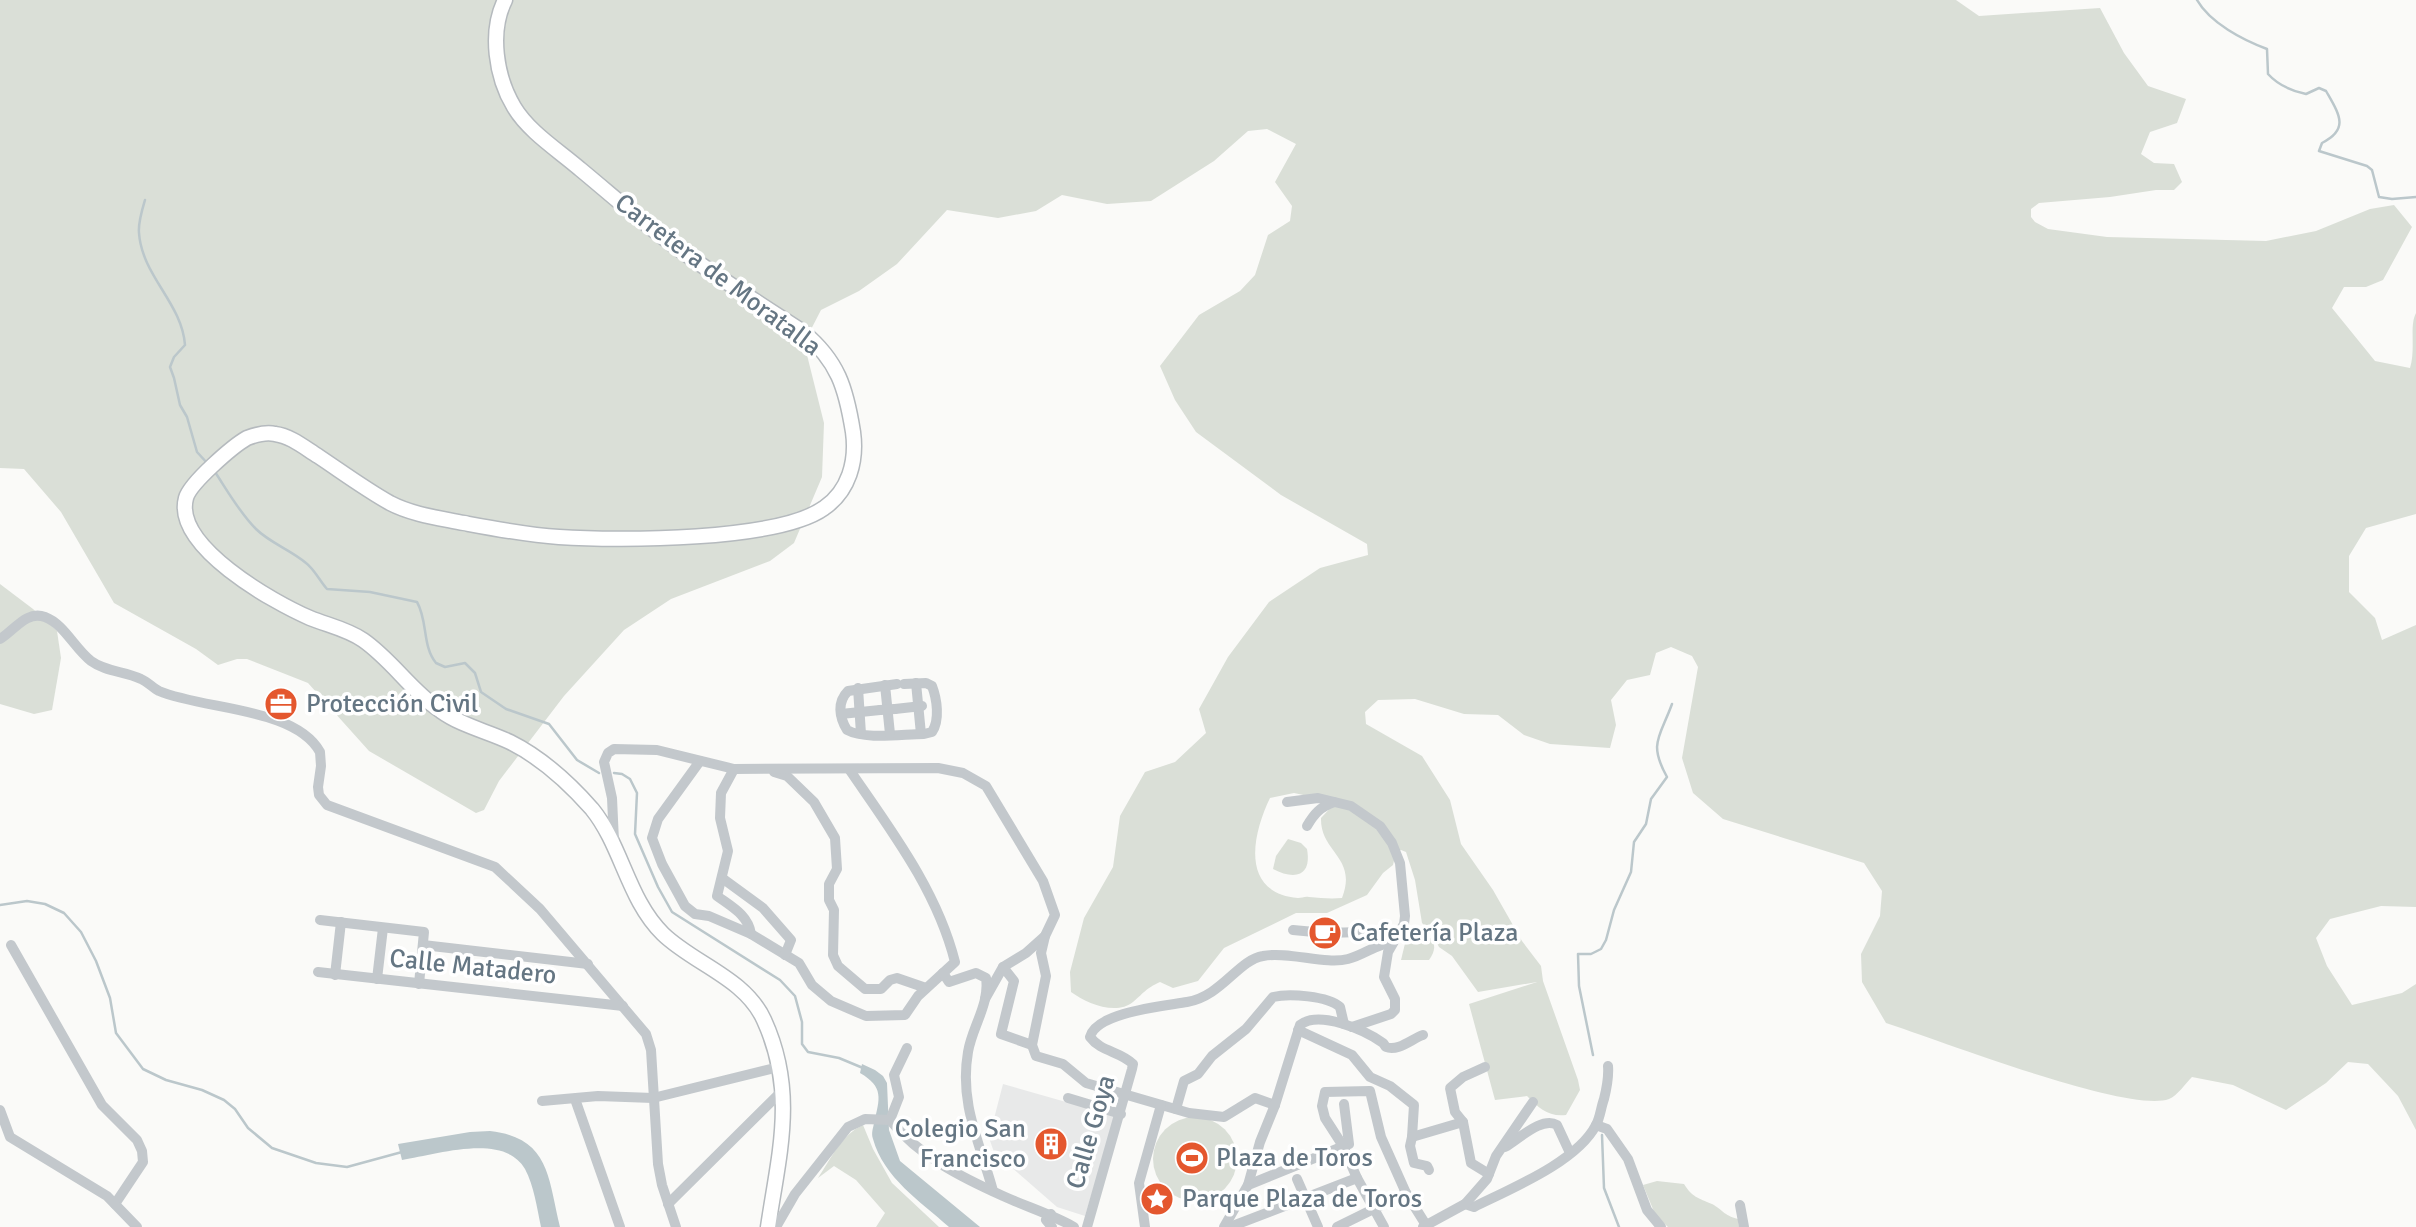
<svg xmlns="http://www.w3.org/2000/svg" width="2416" height="1227" viewBox="0 0 2416 1227" font-family="Signika,sans-serif">
  <style>
    .built { fill: #e8e9e9 }
    .green { fill: #dadfd7; fill-rule: evenodd }
    .water { fill: #bbc7cb }
    .lines { fill: none; stroke-linecap: round; stroke-linejoin: round }
    .stream { stroke: #bbc7cb; stroke-width: 2.5 }
    .major-casing { stroke: #b5babe; stroke-width: 17 }
    .minor { stroke: #c3c8cc; stroke-width: 10 }
    .major { stroke: #fff; stroke-width: 14 }
    .minor-bridge { stroke: #c3c8cc; stroke-width: 10 }
    .labels { text-anchor: middle; dominant-baseline: central; stroke-width: 7; stroke-linejoin: round; paint-order: stroke }
    .street-label { font-size: 26px; fill: #657683; stroke: #fff }
    .poi-label { font-size: 26px; fill: #657683; stroke: #fff; text-anchor: start }
  </style>
  <rect width="100%" height="100%" fill="#fafaf8"/>
  <path class="built" d="M1003,1084L1115,1116L1085,1216L1057,1207L994,1152L989,1138Z"/>
  <g class="green">
    <path d="M0,0H1956L1979,16L2100,8L2124,53L2148,86L2186,99L2177,123L2150,132L2141,154L2154,163L2174,164L2182,182L2174,190H2156L2110,197L2039,203L2031,209V217L2035,222L2048,229L2107,237L2266,241L2316,231L2370,209L2394,205L2412,227L2383,280L2366,287H2344L2332,308L2375,361L2410,368C2416,349 2409,326 2416,313V514L2366,528L2349,556V592L2375,618L2382,640L2416,625V907L2381,906L2330,919L2316,938L2327,966L2352,1005L2402,993L2416,984V1130L2398,1096L2368,1064L2348,1062L2326,1083L2286,1110L2233,1085L2192,1077C2186,1083 2177,1096 2169,1099C2128,1114 1936,1039 1886,1023L1862,982L1861,954L1880,916L1882,891L1864,863L1723,819L1693,793L1682,758L1698,667L1692,656L1671,647L1656,653L1650,675L1627,680L1611,700L1616,725L1610,748L1550,744L1524,735L1498,715L1464,714L1415,699L1378,700L1365,712L1366,724L1422,756L1450,800L1461,844L1493,890L1522,941L1541,966L1543,981L1578,1080L1580,1090L1566,1115C1548,1117 1539,1108 1527,1096L1495,1100L1469,1004L1537,982L1478,992L1452,956L1439,947L1432,933L1422,923L1415,880L1406,852L1401,850L1396,852L1393,865L1383,873L1367,895L1327,913H1296L1224,948L1198,981L1173,988L1160,982C1145,989 1145,992 1133,1002C1116,1016 1086,1003 1071,992L1070,972L1084,918L1113,867L1120,816L1145,772L1175,762L1206,733L1199,709L1228,657L1269,602L1320,568L1368,555L1367,544L1281,495L1196,432L1175,400L1160,366L1199,315L1240,291L1255,275L1268,235L1290,221L1292,206L1275,182L1296,144L1267,129L1248,131L1214,161L1151,201L1107,204L1062,195L1036,211L998,218L947,210L897,264L859,291L821,310L804,343L824,423L822,477L794,543L770,561L671,599L624,630L564,696L499,781L484,810L476,813L369,751L308,683L247,659H237L218,665L196,649L114,603L61,512L24,469L0,468ZM1294,793L1336,802L1321,818C1320,853 1358,857 1342,898C1330,899 1321,898 1309,897C1305,896 1302,898 1298,898C1240,893 1252,835 1270,798Z"/>
    <path d="M0,584L33,609L57,631L61,658L52,710L34,714L0,704Z"/>
    <path d="M1288,839L1301,843L1307,849C1312,877 1294,880 1273,869L1276,856Z"/>
    <path d="M1409,927C1426,932 1443,941 1429,960H1401Z"/>
    <circle cx="1195" cy="1159" r="42"/>
    <path d="M863,1125L873,1149L892,1183L939,1227H876L885,1213L856,1180L834,1166L818,1178C830,1160 842,1134 863,1125Z"/>
    <path d="M1657,1181L1684,1184C1692,1197 1698,1198 1712,1204C1723,1210 1723,1215 1738,1219L1739,1227H1668L1655,1214L1643,1185Z"/>
  </g>
  <g class="water">
    <path d="M862,1064L875,1070L883,1076L887,1083L889,1130L900,1161L980,1227H949C920,1201 884,1178 873,1139C871,1133 873,1129 874,1123C880,1098 884,1087 860,1073Z"/>
    <path d="M490,1131C550,1138 548,1178 560,1227H541C537,1208 534,1186 525,1169C504,1132 436,1155 402,1160L398,1144L470,1132Z"/>
  </g>
  <g class="lines">
    <g class="stream">
      <path d="M2197,0C2210,23 2243,40 2267,49L2268,74C2278,85 2292,91 2306,94L2319,88L2326,91C2339,114 2350,129 2322,143L2319,151L2367,166L2372,170L2379,197L2392,199L2416,197"/>
      <path d="M145,200C142,210 138,223 139,233C142,276 182,303 185,345L174,357L170,367L174,378L180,405L187,417L197,452L208,464"/>
      <path d="M215,472C227,490 239,512 256,529C270,543 291,550 306,563C314,569 320,581 327,589L370,592L417,602C428,621 422,646 436,663L445,667L465,663L475,673L481,692L506,709L549,724L577,760L599,773"/>
      <path d="M614,773L622,774L630,779L637,793L635,834L658,887L672,912L780,980L795,996L802,1022V1044L808,1052L839,1058L863,1068"/>
      <path d="M0,905L27,901L45,904L64,913L81,932L96,961L110,998L116,1033L143,1069L166,1080L202,1090L224,1100L235,1109L248,1128L272,1148L316,1163L347,1167L402,1152"/>
      <path d="M1593,1055L1579,986L1578,954H1591L1601,949L1606,940L1614,910L1631,872L1634,842L1646,824L1651,799L1667,777C1648,743 1660,737 1672,704"/>
      <path d="M1602,1135L1604,1188L1619,1227"/>
    </g>
    <defs>
      <path id="major" d="M505,0C489,32 496,77 514,107C529,132 558,150 580,169C614,197 647,227 683,252C722,280 763,306 803,332C838,361 846,388 853,432C857,461 849,491 824,508C778,541 618,541 559,537C527,535 496,529 464,523C440,518 413,515 390,503C365,489 342,472 318,456C305,448 291,436 275,434C267,432 255,435 247,438C233,446 190,483 186,498C173,546 273,602 310,618C327,625 347,629 363,640C392,660 411,691 441,711C462,726 487,731 510,742C540,757 570,784 592,809C622,846 628,900 663,934C694,964 745,978 764,1020C797,1092 779,1153 768,1227"/>
    </defs>
    <use href="#major" class="major-casing"/>
    <g class="minor">
      <path d="M0,639C14,631 26,610 45,617C64,624 75,649 91,661C106,672 125,671 141,679C148,682 153,688 159,691C204,710 295,707 320,752L321,766L318,787L319,795L327,805L495,867L540,909L646,1034L651,1050L658,1164L662,1185L676,1227"/>
      <path d="M916,683L921,734"/>
      <path d="M897,684L848,691C837,702 839,717 847,730C865,740 903,734 924,734L932,732C940,720 937,699 932,686L926,683L904,684"/>
      <path d="M885,685L890,734"/>
      <path d="M858,688L861,734"/>
      <path d="M895,709L922,706"/>
      <path d="M841,714L880,710"/>
      <path d="M700,761L658,819L652,838L662,864L685,906L695,914L709,916L751,934L799,963L812,985L831,1001L866,1016L905,1015L918,996L955,962C937,890 890,829 849,769"/>
      <path d="M734,769L721,793L720,818L728,851L717,896C732,907 748,915 751,934"/>
      <path d="M774,772L787,776L814,802L835,838L837,869L829,884V900L834,910L833,955L838,966L865,989H881L890,980L897,978L926,988"/>
      <path d="M1287,802L1318,798L1351,806L1380,826L1392,843L1400,863L1405,916L1404,924L1388,952L1384,977L1395,999V1010L1391,1014L1352,1027"/>
      <path d="M1307,826C1314,814 1320,807 1334,802"/>
      <path d="M614,841L612,798L604,762L608,753L614,749L657,750L734,769L938,768L963,773L986,786L1043,881L1055,915L1045,936L1026,953L1003,967L985,999"/>
      <path d="M722,878L763,908L791,940L785,955"/>
      <path d="M320,920L424,932L419,984"/>
      <path d="M1293,930L1325,933L1400,931"/>
      <path d="M1045,936L1041,953L1046,976L1032,1045L1036,1056L1063,1064L1086,1083L1189,1113L1224,1117L1255,1098L1275,1105"/>
      <path d="M11,945L102,1105L137,1140L142,1151L143,1162L115,1204"/>
      <path d="M423,945L588,964"/>
      <path d="M1003,967L1014,981L1001,1034L1032,1045"/>
      <path d="M318,972L623,1006"/>
      <path d="M943,973L949,982L976,973L986,978C990,1004 972,1027 968,1052C959,1104 980,1143 993,1191"/>
      <path d="M335,975L341,922"/>
      <path d="M377,979L383,928"/>
      <path d="M1298,1030L1352,1055L1370,1077L1390,1086L1414,1105L1412,1137L1463,1122"/>
      <path d="M1485,1067L1463,1077L1450,1088L1455,1112L1463,1122L1471,1163L1489,1174"/>
      <path d="M1068,1098L1121,1114"/>
      <path d="M575,1099L620,1227"/>
      <path d="M542,1101L598,1096L653,1098L779,1067"/>
      <path d="M1176,1109L1184,1081L1198,1074L1212,1056L1246,1029L1273,997C1289,993 1328,996 1340,1007L1344,1024"/>
      <path d="M0,1110L10,1137L107,1196L137,1227"/>
      <path d="M890,1120L899,1097L894,1075L907,1048"/>
      <path d="M1596,1125L1607,1129L1628,1159L1647,1210L1661,1227"/>
      <path d="M1412,1137L1410,1146L1414,1163L1427,1166L1429,1170"/>
      <path d="M1505,1147C1519,1139 1542,1116 1557,1125L1570,1153"/>
      <path d="M1297,1179L1318,1227"/>
      <path d="M1248,1185L1349,1144L1344,1104"/>
      <path d="M668,1204L784,1089"/>
      <path d="M1465,1204L1474,1207C1510,1189 1577,1162 1596,1125C1600,1118 1601,1107 1604,1099C1607,1087 1609,1078 1608,1066"/>
      <path d="M1740,1205L1744,1227"/>
      <path d="M1051,1214L1046,1220L1052,1227"/>
      <path d="M776,1227L795,1194L848,1127L865,1119L890,1120C920,1157 961,1177 1003,1196C1027,1207 1051,1214 1074,1227"/>
      <path d="M1087,1227L1132,1069L1133,1064C1120,1051 1101,1052 1090,1037C1096,1012 1165,1006 1187,1002C1222,996 1238,960 1263,956C1289,951 1325,965 1348,959C1364,955 1376,944 1393,942"/>
      <path d="M1145,1227L1139,1183L1161,1105"/>
      <path d="M1224,1227L1248,1185L1260,1142L1275,1105L1300,1025C1319,1010 1365,1030 1383,1043C1384,1044 1385,1046 1386,1047C1398,1052 1413,1038 1423,1035"/>
      <path d="M1230,1227L1357,1178"/>
      <path d="M1337,1227L1406,1193"/>
      <path d="M1384,1227L1357,1178L1343,1146L1325,1118L1322,1106L1325,1092L1370,1091L1381,1137L1406,1193L1426,1225"/>
      <path d="M1423,1227L1465,1204L1473,1195L1487,1179L1496,1156L1533,1102"/>
    </g>
    <use href="#major" class="major"/>
    <path class="minor-bridge" d="M880,710L895,709"/>
  </g>
  <defs>
    <symbol id="office-disc" viewBox="-11 -11 22 22"><circle r="9.5" fill="#e4572e" stroke="#fff"/><path d="M-6-3h4V-5.5h4V-3h4V5H-6ZM-1-4.5V-3h2v-1.5ZM-6 0V1H6V0Z" fill="#fff"/></symbol>
    <symbol id="cafe-disc" viewBox="-11 -11 22 22"><circle r="9.5" fill="#e4572e" stroke="#fff"/><path d="M-5.5-4.5H6V0H3Q3 3.5 0 3.5H-2.5Q-5.5 3.5-5.5 0ZM3-3.2v2h1.7v-2ZM-6 4.5H4V6H-6Z" fill="#fff"/></symbol>
    <symbol id="building-disc" viewBox="-11 -11 22 22"><circle r="9.5" fill="#e4572e" stroke="#fff"/><path d="M-4-6H4V6H1V3H-1V6H-4ZM-2.5-4.3h1.7v1.8h-1.7ZM.8-4.3h1.7v1.8H.8ZM-2.5-1h1.7V.8h-1.7ZM.8-1h1.7V.8H.8Z" fill="#fff"/></symbol>
    <symbol id="stadium-disc" viewBox="-11 -11 22 22"><circle r="9.5" fill="#e4572e" stroke="#fff"/><path d="M0-5a6.5 5 0 1 0 0 10a6.5 5 0 1 0 0-10ZM-3.5-1.8h7v3.6h-7Z" fill="#fff"/></symbol>
    <symbol id="sight-disc" viewBox="-11 -11 22 22"><circle r="9.5" fill="#e4572e" stroke="#fff"/><path d="M0-6L1.8-2.2L6-1.7L2.9 1.2L3.7 5.4L0 3.3L-3.7 5.4L-2.9 1.2L-6-1.7L-1.8-2.2Z" fill="#fff"/></symbol>
  </defs>
  <g fill-rule="evenodd">
    <use href="#office-disc" x="262" y="685" width="38" height="38"/>
    <use href="#cafe-disc" x="1306" y="914" width="38" height="38"/>
    <use href="#building-disc" x="1032" y="1125" width="38" height="38"/>
    <use href="#stadium-disc" x="1173" y="1139" width="38" height="38"/>
    <use href="#sight-disc" x="1138" y="1180" width="38" height="38"/>
  </g>
  <g class="labels">
    <g class="street-label">
      <text transform="translate(718 275) rotate(37)">Carretera de Moratalla</text>
      <text transform="translate(473 967) rotate(6)">Calle Matadero</text>
      <text transform="translate(1091 1132) rotate(-74)">Calle Goya</text>
    </g>
    <g class="poi-label">
      <text x="306" y="704">Protección Civil</text>
      <text x="1350" y="933">Cafetería Plaza</text>
      <text x="1026" y="1129" text-anchor="end">Colegio San<tspan x="1026" dy="30">Francisco</tspan></text>
      <text x="1216" y="1158">Plaza de Toros</text>
      <text x="1182" y="1199">Parque Plaza de Toros</text>
    </g>
  </g>
</svg>
